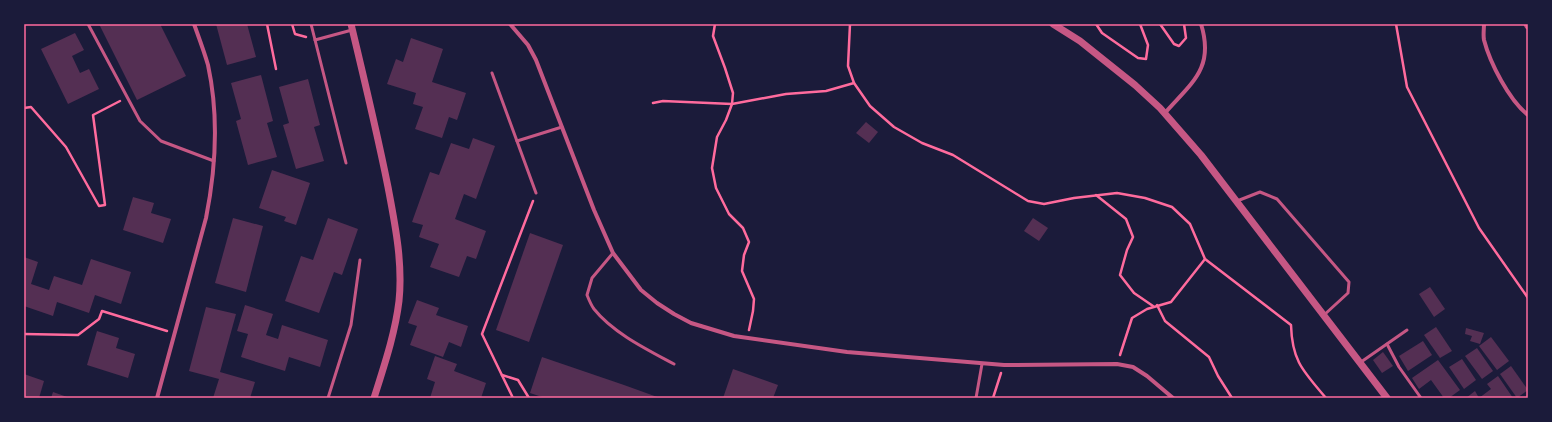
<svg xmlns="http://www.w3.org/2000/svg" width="1552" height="422" viewBox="0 0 1552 422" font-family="'Noto Sans',sans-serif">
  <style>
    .building { fill: #542f53 }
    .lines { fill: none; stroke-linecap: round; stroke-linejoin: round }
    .path { stroke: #ff6b9d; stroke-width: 2.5 }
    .service { stroke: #c65784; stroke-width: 3 }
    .minor { stroke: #c65784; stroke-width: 4 }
    .tertiary { stroke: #c65784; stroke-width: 7 }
    .neatline { fill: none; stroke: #ff6b9d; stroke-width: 1.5 }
  </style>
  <rect width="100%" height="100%" fill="#1b1b3a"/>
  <g class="building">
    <path d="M99,24H160L186,76L137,100Z"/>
    <path d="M216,24H247L256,57L227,65Z"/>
    <path d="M75,33L84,50L72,56L80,73L89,69L99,89L68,104L41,49Z"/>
    <path d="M411,38L443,49L432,82L466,93L457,120L449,117L442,138L415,129L423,107L413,104L416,93L387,84L396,59L403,62Z"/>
    <path d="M261,75L273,121L267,123L277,157L248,165L236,121L241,119L231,83Z"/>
    <path d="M308,79L320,125L314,127L324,161L296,169L283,125L289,123L279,87Z"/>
    <path d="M866,122L878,132L869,143L856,133Z"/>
    <path d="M473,138L495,146L476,199L464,194L455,219L486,231L476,259L467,256L459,277L430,267L439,244L419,237L423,225L412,222L430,172L439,175L451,143L469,149Z"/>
    <path d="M272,170L310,183L296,225L284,221L286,217L259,208Z"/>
    <path d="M133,197L154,203L151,213L171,219L163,243L123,230Z"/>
    <path d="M233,218L263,226L246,292L215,283Z"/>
    <path d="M328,218L358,229L342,275L334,272L319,313L285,301L301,256L313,260Z"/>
    <path d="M1033,218L1048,228L1039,241L1024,231Z"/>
    <path d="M530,233L563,245L529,342L496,330Z"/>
    <path d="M24,257L38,262L31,284L49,290L54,276L82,285L91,259L131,272L121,304L95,295L89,313L57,302L53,316L24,306Z"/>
    <path d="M1430,287L1445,309L1434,317L1419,294Z"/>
    <path d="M417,300L439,308L436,315L468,326L461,347L449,342L443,357L410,345L417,326L408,323Z"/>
    <path d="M245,305L273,314L266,335L278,339L282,325L328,340L320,367L289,357L285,371L241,357L248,334L237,331Z"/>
    <path d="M206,307L236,314L220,372L255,382L250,398H213L219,379L189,371Z"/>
    <path d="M1436,327L1452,351L1440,358L1424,335Z"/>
    <path d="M1466,328L1484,333L1480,344L1470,341L1472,336L1465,334Z"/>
    <path d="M97,331L119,338L116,348L135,354L128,378L87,365Z"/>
    <path d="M1491,337L1509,361L1497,370L1479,346Z"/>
    <path d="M1423,341L1432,355L1408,371L1399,356Z"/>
    <path d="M1477,348L1493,371L1482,379L1465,356Z"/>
    <path d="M1383,352L1393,366L1382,373L1373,360Z"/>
    <path d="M435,356L457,364L454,371L486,383L481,398H430L435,382L427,379Z"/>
    <path d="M542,357L624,385L660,398H545L530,393Z"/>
    <path d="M1462,359L1476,380L1464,389L1449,367Z"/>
    <path d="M1438,360L1460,390L1449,398H1444L1431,380L1419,389L1412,378Z"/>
    <path d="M1511,366L1528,390L1517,398L1500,374Z"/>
    <path d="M733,369L778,385L773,398H723Z"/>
    <path d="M24,374L44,381L39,398H24Z"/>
    <path d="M1498,376L1513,398H1466L1475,391L1479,398L1491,389L1487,384Z"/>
    <path d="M53,392L70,398H51Z"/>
  </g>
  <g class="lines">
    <g class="path">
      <path d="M267,24L276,69"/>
      <path d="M292,24L295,34L306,37"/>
      <path d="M715,24L713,36L725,68L733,93L732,104L726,120L717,137L712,168L716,188L729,214L743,228L749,242L744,255L742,271L754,299L753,311L749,330"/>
      <path d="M850,24L848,66L854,83L870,106L894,127L922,143L953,155L1028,201L1044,204L1074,198L1117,193L1145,198L1172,207L1190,224L1205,259L1291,325C1292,361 1303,371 1326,398"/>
      <path d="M1096,24L1102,33L1138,58L1146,59L1148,45L1140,24"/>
      <path d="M1160,24L1174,44L1179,46L1186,38L1184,24"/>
      <path d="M1396,24L1407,87L1479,228L1528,298"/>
      <path d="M653,103L663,101L732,104L786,94L826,91L854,83"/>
      <path d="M24,108L31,107L66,147L99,206L105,205L93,115L120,101"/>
      <path d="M1096,195L1126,219L1133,237L1127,250L1120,275L1134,293L1153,306"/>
      <path d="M1157,305L1165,321L1209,357L1218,376L1232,398"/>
      <path d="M24,334L78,335L99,319L102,311L167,331"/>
      <path d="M1120,355L1132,318L1147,309L1171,302L1205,259"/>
      <path d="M502,375L518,380L529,398"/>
      <path d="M513,398L482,334L533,201"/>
      <path d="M993,398L1001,373"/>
    </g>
    <g class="service">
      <path d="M88,24L140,121L161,141L214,161"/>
      <path d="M311,24L346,163"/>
      <path d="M315,40L352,30"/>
      <path d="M492,73L536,193"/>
      <path d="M517,141L562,127"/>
      <path d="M1237,201L1260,192L1277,199L1349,282L1348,293L1324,315"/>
      <path d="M613,253L592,278L587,295C589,300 591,305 594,309C613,333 648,350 674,364"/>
      <path d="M1387,344L1399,367L1421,398"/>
      <path d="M1361,362L1407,330"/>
      <path d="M328,398L351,325L360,260"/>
      <path d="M976,398L982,364"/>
    </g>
    <g class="minor">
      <path d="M510,24L528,45L536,60L594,210L613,253L641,290L657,303L674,314L691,323L734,336L847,352L1004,365L1117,364L1133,367L1147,376L1173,398"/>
      <path d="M1484,24C1484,29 1483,35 1484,40C1490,63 1509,100 1528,115"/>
      <path d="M1164,114C1191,83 1215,69 1201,24"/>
      <path d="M157,398L206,218C216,168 219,116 208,65C204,51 199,38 194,24"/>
    </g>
    <g class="tertiary">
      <path d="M351,24C364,78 377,132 388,187C395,224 403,263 399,301C395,334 384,366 374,398"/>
      <path d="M1053,24L1080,41L1135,85L1160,108L1201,155L1387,398"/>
      <path d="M1527,24L1528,26"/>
    </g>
  </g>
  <rect width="1552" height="422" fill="none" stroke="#1b1b3a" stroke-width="50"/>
  <rect x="25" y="25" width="1502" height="372" class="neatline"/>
</svg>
